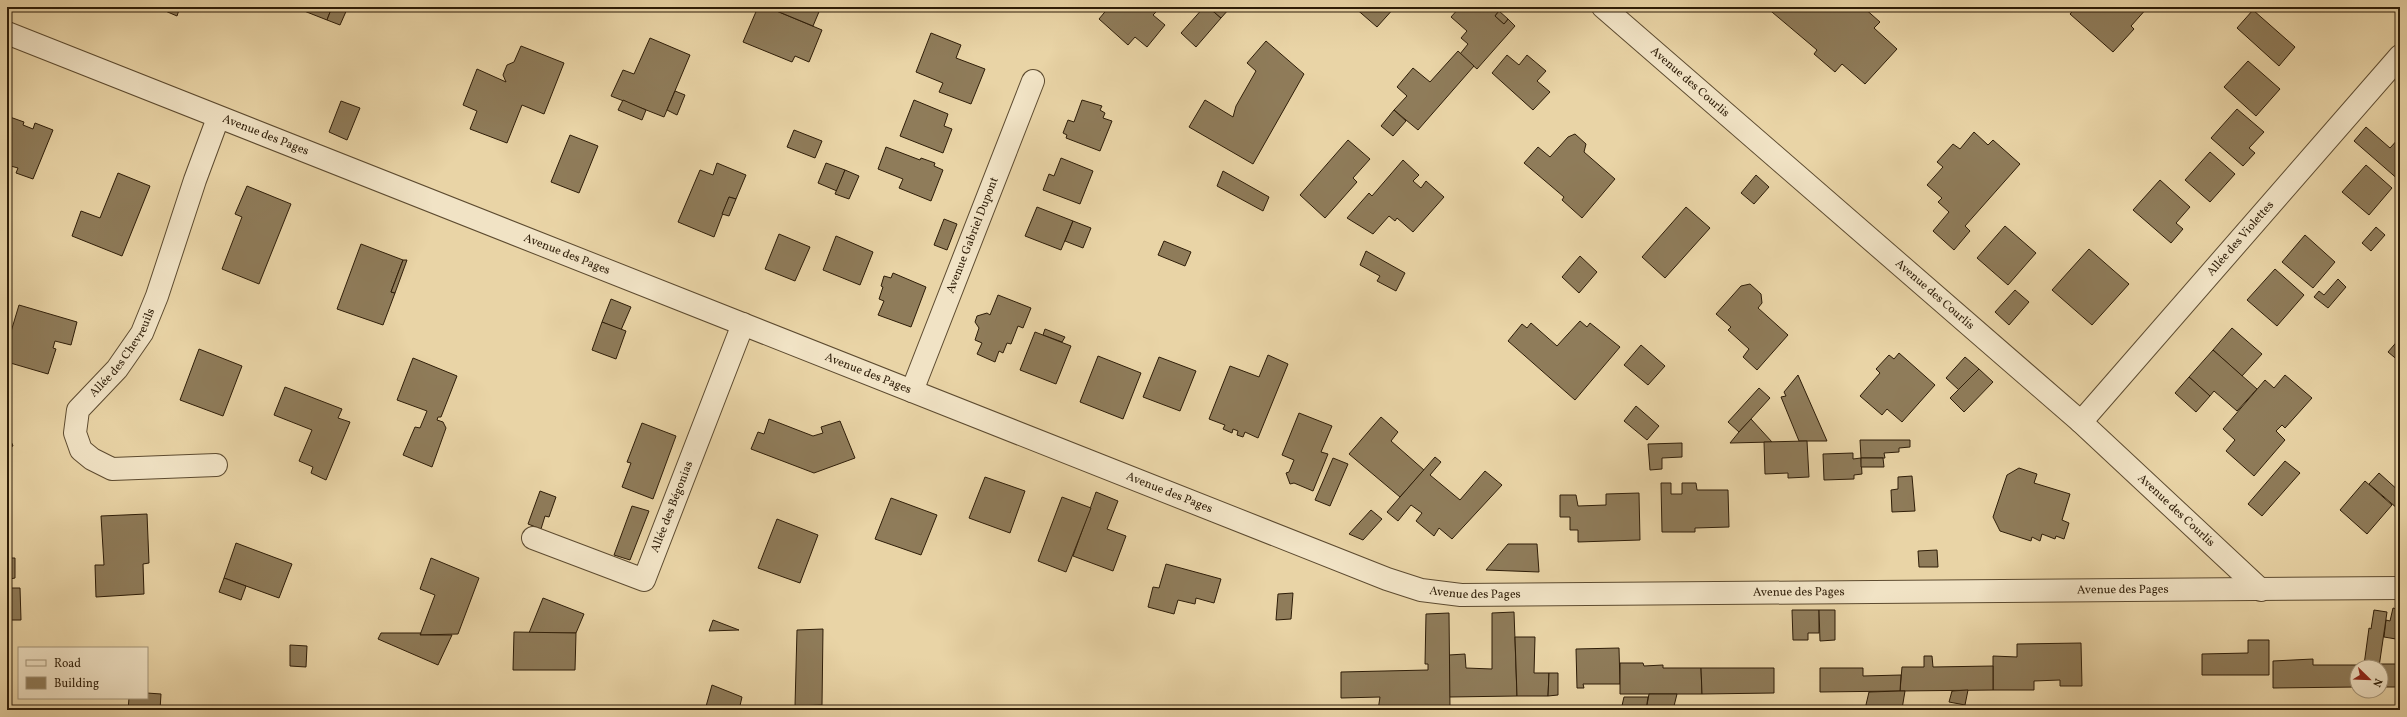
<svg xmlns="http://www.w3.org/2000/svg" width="2407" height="717" viewBox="0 0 2407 717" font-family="Vollkorn,serif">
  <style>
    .building { fill: #8f7c5a; stroke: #2e1d08 }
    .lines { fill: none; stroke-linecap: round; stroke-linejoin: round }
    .street-casing { stroke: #5d4b30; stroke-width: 24 }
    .street { stroke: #f1e3c5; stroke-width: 22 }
    .labels { text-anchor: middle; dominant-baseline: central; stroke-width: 3; stroke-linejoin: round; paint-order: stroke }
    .street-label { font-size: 12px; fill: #2e1d08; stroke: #f1e3c5 }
  </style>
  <rect width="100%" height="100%" fill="#e9d4a6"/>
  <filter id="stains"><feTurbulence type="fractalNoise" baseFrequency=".005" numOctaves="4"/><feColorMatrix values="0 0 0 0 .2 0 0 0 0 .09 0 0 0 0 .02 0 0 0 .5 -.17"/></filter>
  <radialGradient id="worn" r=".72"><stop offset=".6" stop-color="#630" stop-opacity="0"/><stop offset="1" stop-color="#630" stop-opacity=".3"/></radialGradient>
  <g class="building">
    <path d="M156,7H180L177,16Z"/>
    <path d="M294,7H332L327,20Z"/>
    <path d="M332,7H348L340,25L327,20Z"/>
    <path d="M758,7H767L822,30L809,62L795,56L792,62L743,42Z"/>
    <path d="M767,7H821L813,26Z"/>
    <path d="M1109,7H1154L1158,10L1153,15L1165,25L1147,47L1135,37L1128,45L1099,19Z"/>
    <path d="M1204,7H1208L1221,18L1196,47L1181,33Z"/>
    <path d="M1208,7H1227L1229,9L1221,18Z"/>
    <path d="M1354,7H1395L1377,27Z"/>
    <path d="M1460,7H1494L1499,11L1495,16L1504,24L1508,19L1515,26L1477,69L1460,54L1468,44L1461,38L1467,31L1451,17Z"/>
    <path d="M1766,7H1863L1880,22L1874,28L1897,49L1865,84L1842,64L1835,72L1814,54L1817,50Z"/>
    <path d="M2076,7H2148L2131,26L2134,29L2113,52L2070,14Z"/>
    <path d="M2253,10L2295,47L2279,66L2237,28Z"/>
    <path d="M1499,11L1508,19L1504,24L1495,16Z"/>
    <path d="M931,33L961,45L956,58L985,69L971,104L939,92L943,83L916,72Z"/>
    <path d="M650,38L690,55L664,117L611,96L623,70L634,74Z"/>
    <path d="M1266,41L1304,74L1253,164L1189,127L1205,100L1233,117L1236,106L1256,71L1247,63Z"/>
    <path d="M521,46L564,63L544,114L522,105L507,143L470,129L477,111L463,105L477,69L506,82L503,75L507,65L514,62Z"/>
    <path d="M1458,51L1474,66L1418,130L1394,110L1407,96L1397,87L1413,68L1430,82Z"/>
    <path d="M1507,55L1519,65L1527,55L1546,71L1537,81L1550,92L1533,110L1492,73Z"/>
    <path d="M2248,61L2280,89L2256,116L2224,87Z"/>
    <path d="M675,91L685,95L677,115L667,110Z"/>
    <path d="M623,100L646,110L642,120L618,110Z"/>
    <path d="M914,100L948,114L944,126L952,129L943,153L900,136Z"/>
    <path d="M1082,100L1102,106L1100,110L1105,113L1103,118L1112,121L1100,151L1066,138L1067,135L1063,133L1068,120L1074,122Z"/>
    <path d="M341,101L360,108L347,140L329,132Z"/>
    <path d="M2237,109L2264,132L2249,148L2255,153L2243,166L2211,138Z"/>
    <path d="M1394,110L1406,121L1393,136L1381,126Z"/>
    <path d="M7,116L24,122L23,125L33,129L35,123L53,130L33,179L16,173L18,168L7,165Z"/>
    <path d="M2366,127L2390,148L2400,137V181L2354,141Z"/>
    <path d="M794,130L822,141L815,158L787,147Z"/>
    <path d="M1974,132L1988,145L1993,140L2020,164L1965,226L1970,231L1954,250L1933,231L1949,212L1938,202L1942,198L1927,185L1943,167L1937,162L1953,144L1960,149Z"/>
    <path d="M1575,134L1586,144L1584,152L1615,179L1582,218L1562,200L1564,197L1524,163L1538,147L1550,157L1568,137Z"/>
    <path d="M570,135L598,146L579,193L551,182Z"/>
    <path d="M1348,140L1370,159L1353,178L1357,182L1325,218L1300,195Z"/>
    <path d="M886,147L920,160L921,158L935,163L934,166L943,170L931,201L899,188L903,179L878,169Z"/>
    <path d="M2210,152L2235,174L2210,202L2185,180Z"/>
    <path d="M1061,158L1093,171L1080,204L1043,190L1049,174L1054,176Z"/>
    <path d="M1403,160L1419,175L1413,181L1421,188L1426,181L1444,197L1413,232L1397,218L1395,221L1389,216L1373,234L1347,218L1369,193L1372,196Z"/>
    <path d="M717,163L746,175L736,199L729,197L714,237L678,222L700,170L713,175Z"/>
    <path d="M826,163L845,170L837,191L818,183Z"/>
    <path d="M2366,165L2392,188L2369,215L2342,192Z"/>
    <path d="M845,170L859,176L849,199L835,194Z"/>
    <path d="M1223,171L1269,197L1263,211L1217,186Z"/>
    <path d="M118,173L150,186L122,256L72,236L81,211L100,218Z"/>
    <path d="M1756,175L1769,187L1754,204L1741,193Z"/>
    <path d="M2160,180L2190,207L2176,223L2183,229L2171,243L2133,210Z"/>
    <path d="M247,186L291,204L259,284L222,269L242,217L235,214Z"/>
    <path d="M729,197L736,199L729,216L722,214Z"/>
    <path d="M1037,207L1073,221L1061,250L1025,236Z"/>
    <path d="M1686,207L1710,228L1665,278L1642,257Z"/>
    <path d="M944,219L957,224L947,250L934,245Z"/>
    <path d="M1073,221L1091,228L1083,248L1065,241Z"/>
    <path d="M2005,226L2036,253L2008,285L1977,258Z"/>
    <path d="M2376,227L2385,235L2371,251L2362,243Z"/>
    <path d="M779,234L810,247L795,281L765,269Z"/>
    <path d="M2305,235L2335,262L2313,288L2282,262Z"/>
    <path d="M836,236L873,252L860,285L823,270Z"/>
    <path d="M1164,241L1191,252L1185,266L1158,255Z"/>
    <path d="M361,244L403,260L391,292L395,293L383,325L337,309Z"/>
    <path d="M2089,249L2129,284L2092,325L2052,290Z"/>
    <path d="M1366,251L1405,273L1396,291L1377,281L1380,276L1360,265Z"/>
    <path d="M1580,256L1597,272L1579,293L1562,277Z"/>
    <path d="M403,260H407L395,293L391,292Z"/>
    <path d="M2275,269L2304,295L2277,326L2247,300Z"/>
    <path d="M893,273L926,287L911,327L878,315L884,301L879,299L883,287L881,286L884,276L891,278Z"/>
    <path d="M2338,279L2346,287L2328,308L2314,297L2319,291L2324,295Z"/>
    <path d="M1750,284L1761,294L1762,303L1758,308L1788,335L1757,370L1743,357L1749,349L1728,330L1731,327L1716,314L1741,286Z"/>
    <path d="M2015,290L2029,302L2009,325L1995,312Z"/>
    <path d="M998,295L1031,308L1023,328L1018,326L1011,344L1007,343L1003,353L999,351L995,362L977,354L982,343L975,340L979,328L975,322L977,316L987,313L990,315Z"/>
    <path d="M611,299L631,307L621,330L602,322Z"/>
    <path d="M19,305L77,322L71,345L55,341L53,348L56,349L48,374L7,362V345Z"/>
    <path d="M1580,321L1587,327L1590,323L1620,347L1575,400L1508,341L1522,324L1527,328L1531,323L1557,346Z"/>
    <path d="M602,322L626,331L616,359L592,350Z"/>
    <path d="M2232,328L2262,354L2242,376L2213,350Z"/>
    <path d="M1045,329L1065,337L1062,342L1043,335Z"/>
    <path d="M1035,332L1071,346L1056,384L1020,370Z"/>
    <path d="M2400,338V362L2388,352Z"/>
    <path d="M1641,345L1665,366L1648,385L1624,365Z"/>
    <path d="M199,349L242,366L223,416L180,400Z"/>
    <path d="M2213,350L2257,389L2237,411L2214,391L2210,396L2189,377Z"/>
    <path d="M1899,353L1935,385L1902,422L1887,409L1882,415L1860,396L1880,373L1876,369L1889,355L1894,359Z"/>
    <path d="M1268,355L1288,364L1258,438L1245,432L1243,437L1237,435L1238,431L1233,429L1232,433L1223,429L1225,425L1209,419L1230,366L1259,377Z"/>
    <path d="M1098,356L1141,373L1123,419L1080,402Z"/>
    <path d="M1159,357L1196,371L1180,411L1143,397Z"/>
    <path d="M1965,357L1979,369L1959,390L1946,378Z"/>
    <path d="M413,358L457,376L441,417H438L437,420L443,422L446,428L432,467L403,455L415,427L420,428L427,411L397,400Z"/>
    <path d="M1979,369L1993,382L1964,412L1950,398Z"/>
    <path d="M1798,375L1827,441H1799L1781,397L1786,396L1784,392Z"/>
    <path d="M2285,375L2312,398L2285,428L2282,425L2276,431L2285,440L2254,476L2226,451L2235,440L2223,429L2265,380L2274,388Z"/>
    <path d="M2189,377L2210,396L2196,412L2175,393Z"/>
    <path d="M285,387L342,409L338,418L350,422L326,480L311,473L313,467L299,461L312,430L274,415Z"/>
    <path d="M1759,388L1770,398L1739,432L1728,422Z"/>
    <path d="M1636,406L1659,426L1647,440L1624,421Z"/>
    <path d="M1299,413L1332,426L1321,452L1328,454L1313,491L1294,483L1290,484L1286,473L1289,472L1294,460L1282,455Z"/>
    <path d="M1381,417L1398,432L1391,441L1424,470L1400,497L1349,454Z"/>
    <path d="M769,419L813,436L823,433L821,427L840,421L855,458L814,473L751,449L758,432L764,434Z"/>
    <path d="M1751,419L1772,442L1730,443L1739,432Z"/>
    <path d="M642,423L676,436L653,499L622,487L631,463L627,462Z"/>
    <path d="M7,432L13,446L7,448Z"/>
    <path d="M1860,440H1910V447L1899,448V452L1884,453L1885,458H1861Z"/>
    <path d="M1807,441L1809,477L1788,478V473L1765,474L1764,442Z"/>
    <path d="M1682,443V457L1662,458V469L1650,470L1648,444Z"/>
    <path d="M1853,453V459L1861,458L1862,474L1854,475V479L1824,480L1823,454Z"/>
    <path d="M1435,457L1441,462L1430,475L1460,500L1485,471L1502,485L1452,539L1439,528L1434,536L1416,521L1422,513L1411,505L1398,521L1387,512Z"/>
    <path d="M1333,458L1348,464L1330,506L1315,500Z"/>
    <path d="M1861,458H1883L1884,467H1861Z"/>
    <path d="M2285,461L2300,473L2262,516L2248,504Z"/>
    <path d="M2019,468L2037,474L2034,483L2070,494L2062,520L2069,523L2064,539L2056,536L2055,539L2042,534L2040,541L2032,537L2031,541L2000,531L1993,517L2007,475Z"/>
    <path d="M2379,473L2400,492V507L2398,509L2369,484Z"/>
    <path d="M1912,476L1915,511L1892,512L1891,490L1898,489V477Z"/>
    <path d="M985,477L1025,491L1010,533L969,518Z"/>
    <path d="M2365,481L2392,505L2367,534L2340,510Z"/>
    <path d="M1661,483H1671V494H1682V483H1696L1697,490H1728L1729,527L1695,528V532H1662Z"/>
    <path d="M540,491L556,497L549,517L545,516L541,529L528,524Z"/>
    <path d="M1096,492L1118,501L1107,529L1126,536L1113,571L1073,556Z"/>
    <path d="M1639,493L1640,540L1578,542V530H1570V517H1560V495H1576L1578,506L1606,505V494Z"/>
    <path d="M1062,497L1091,508L1066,572L1038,561Z"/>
    <path d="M891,498L937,515L921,555L875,539Z"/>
    <path d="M632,506L649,511L630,560L614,555Z"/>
    <path d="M1371,510L1382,519L1363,540L1349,534Z"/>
    <path d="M147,514L149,563L143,564L144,594L96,597L95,565H104L101,516Z"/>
    <path d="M777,519L818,535L800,583L758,568Z"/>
    <path d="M236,543L292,564L279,598L224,578Z"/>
    <path d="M1508,544H1537L1539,572L1486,570Z"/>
    <path d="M1937,550L1938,567H1919L1918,551Z"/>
    <path d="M7,558H15V578L10,579V588H20L21,620H7Z"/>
    <path d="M431,558L479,578L458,634L420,635L435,595L420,589Z"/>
    <path d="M1166,564L1221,579L1214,603L1196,598L1195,604L1178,600L1174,614L1148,607L1153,587L1159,588Z"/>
    <path d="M224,578L246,586L241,600L219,592Z"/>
    <path d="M1293,593L1291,619L1276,620L1278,594Z"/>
    <path d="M543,598L584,614L576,633H529Z"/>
    <path d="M2393,608L2400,610L2396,639L2384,637L2386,620L2390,621Z"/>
    <path d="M1792,610H1819V633H1808V640H1793Z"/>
    <path d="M1819,610H1835V640L1820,641Z"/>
    <path d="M2374,610L2387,612L2379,667H2357V687L2273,688V661L2313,659V665H2364L2369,628L2371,629Z"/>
    <path d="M1514,612L1517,696L1449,697V655L1465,654L1466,668L1492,669V613Z"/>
    <path d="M1449,613L1450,709L1452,710H1378L1380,697L1341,698V672L1428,670V664H1425L1426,614Z"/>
    <path d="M713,620L739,630L709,631Z"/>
    <path d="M823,629L822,705L795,706L797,630Z"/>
    <path d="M514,632L576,633L575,670H513Z"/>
    <path d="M381,633H421L420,635H452L438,665L378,639Z"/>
    <path d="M1515,637H1535L1534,673H1549L1548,696H1517Z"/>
    <path d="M2248,640H2269V675H2202V654L2248,653Z"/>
    <path d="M2081,643L2082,686H2060V680L2034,681V690H1993V656L2017,657V644Z"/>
    <path d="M290,645L307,646L306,667L290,666Z"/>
    <path d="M1619,648L1620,684H1583L1584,688H1577L1576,649Z"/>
    <path d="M1924,656H1932L1933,667L1993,666V690L1900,691L1902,667H1924Z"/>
    <path d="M1620,663H1643L1644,666L1663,665V668H1701L1702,694H1620Z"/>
    <path d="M2379,664H2400V687H2381V667H2379Z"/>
    <path d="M1701,668H1774V693L1702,694Z"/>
    <path d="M1820,668H1863V676L1901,675L1900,691L1820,692Z"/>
    <path d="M1549,673H1558V695L1548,696Z"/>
    <path d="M712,685L742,697L739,710H705Z"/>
    <path d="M1968,690L1965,705L1949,702L1952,691Z"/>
    <path d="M1900,691H1905L1902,709H1865L1869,692Z"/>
    <path d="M147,693L161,694L160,710H128L129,698H147Z"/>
    <path d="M1649,694H1677L1673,710H1646Z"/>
    <path d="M1624,697H1648L1646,710H1621Z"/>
  </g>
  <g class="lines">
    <defs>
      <g id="street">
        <path id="s1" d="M1603,7L2081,422L2261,590"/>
        <path id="s2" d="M7,33L1387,579L1421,590L1461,595L2400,588"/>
        <path id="s3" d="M912,391L1033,81"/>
        <path id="s4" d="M2081,422L2400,56"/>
        <path id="s5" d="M216,465L112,469L92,459L81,450L75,433L78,410L117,369L142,333L157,296L195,180L218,118"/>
        <path id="s6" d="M533,538L644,580L743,324"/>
      </g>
    </defs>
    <use href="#street" class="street-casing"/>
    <use href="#street" class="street"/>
  </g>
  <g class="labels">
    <g class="street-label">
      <text stroke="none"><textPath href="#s1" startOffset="115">Avenue des Courlis</textPath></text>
      <text stroke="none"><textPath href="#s2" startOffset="278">Avenue des Pages</textPath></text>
      <text stroke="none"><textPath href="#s3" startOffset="167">Avenue Gabriel Dupont</textPath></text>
      <text stroke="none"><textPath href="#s4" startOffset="243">Allée des Violettes</textPath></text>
      <text stroke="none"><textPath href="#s2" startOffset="602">Avenue des Pages</textPath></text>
      <text stroke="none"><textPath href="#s1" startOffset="439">Avenue des Courlis</textPath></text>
      <text stroke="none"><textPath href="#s5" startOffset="255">Allée des Chevreuils</textPath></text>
      <text stroke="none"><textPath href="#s2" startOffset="926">Avenue des Pages</textPath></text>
      <text stroke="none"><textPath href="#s2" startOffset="1250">Avenue des Pages</textPath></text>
      <text stroke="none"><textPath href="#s6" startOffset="197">Allée des Bégonias</textPath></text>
      <text stroke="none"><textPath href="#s1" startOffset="763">Avenue des Courlis</textPath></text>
      <text stroke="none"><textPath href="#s2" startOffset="2222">Avenue des Pages</textPath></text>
      <text stroke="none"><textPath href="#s2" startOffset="1574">Avenue des Pages</textPath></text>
      <text stroke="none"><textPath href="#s2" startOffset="1898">Avenue des Pages</textPath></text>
    </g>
  </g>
  <rect width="2407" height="717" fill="none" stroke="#e9d4a6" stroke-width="24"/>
  <rect x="8" y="8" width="2391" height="701" fill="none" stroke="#2e1d08" stroke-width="2"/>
  <rect x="12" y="12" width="2383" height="693" fill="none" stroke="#2e1d08"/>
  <rect x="18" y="647" width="130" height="52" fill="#f1e3c5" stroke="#a39479"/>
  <rect x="26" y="660" width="20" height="6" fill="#f1e3c5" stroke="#a39479"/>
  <text x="54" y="667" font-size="12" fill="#2e1d08">Road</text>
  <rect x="26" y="677" width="20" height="12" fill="#8f7c5a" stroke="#a39479"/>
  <text x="54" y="687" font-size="12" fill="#2e1d08">Building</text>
  <g transform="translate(2369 679) rotate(113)"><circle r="19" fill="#f1e3c5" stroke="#a39479"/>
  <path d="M0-3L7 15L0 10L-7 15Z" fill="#8f2418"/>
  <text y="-6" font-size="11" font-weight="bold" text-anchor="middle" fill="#2e1d08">N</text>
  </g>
  <rect width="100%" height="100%" filter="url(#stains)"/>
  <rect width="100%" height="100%" fill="url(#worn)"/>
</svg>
